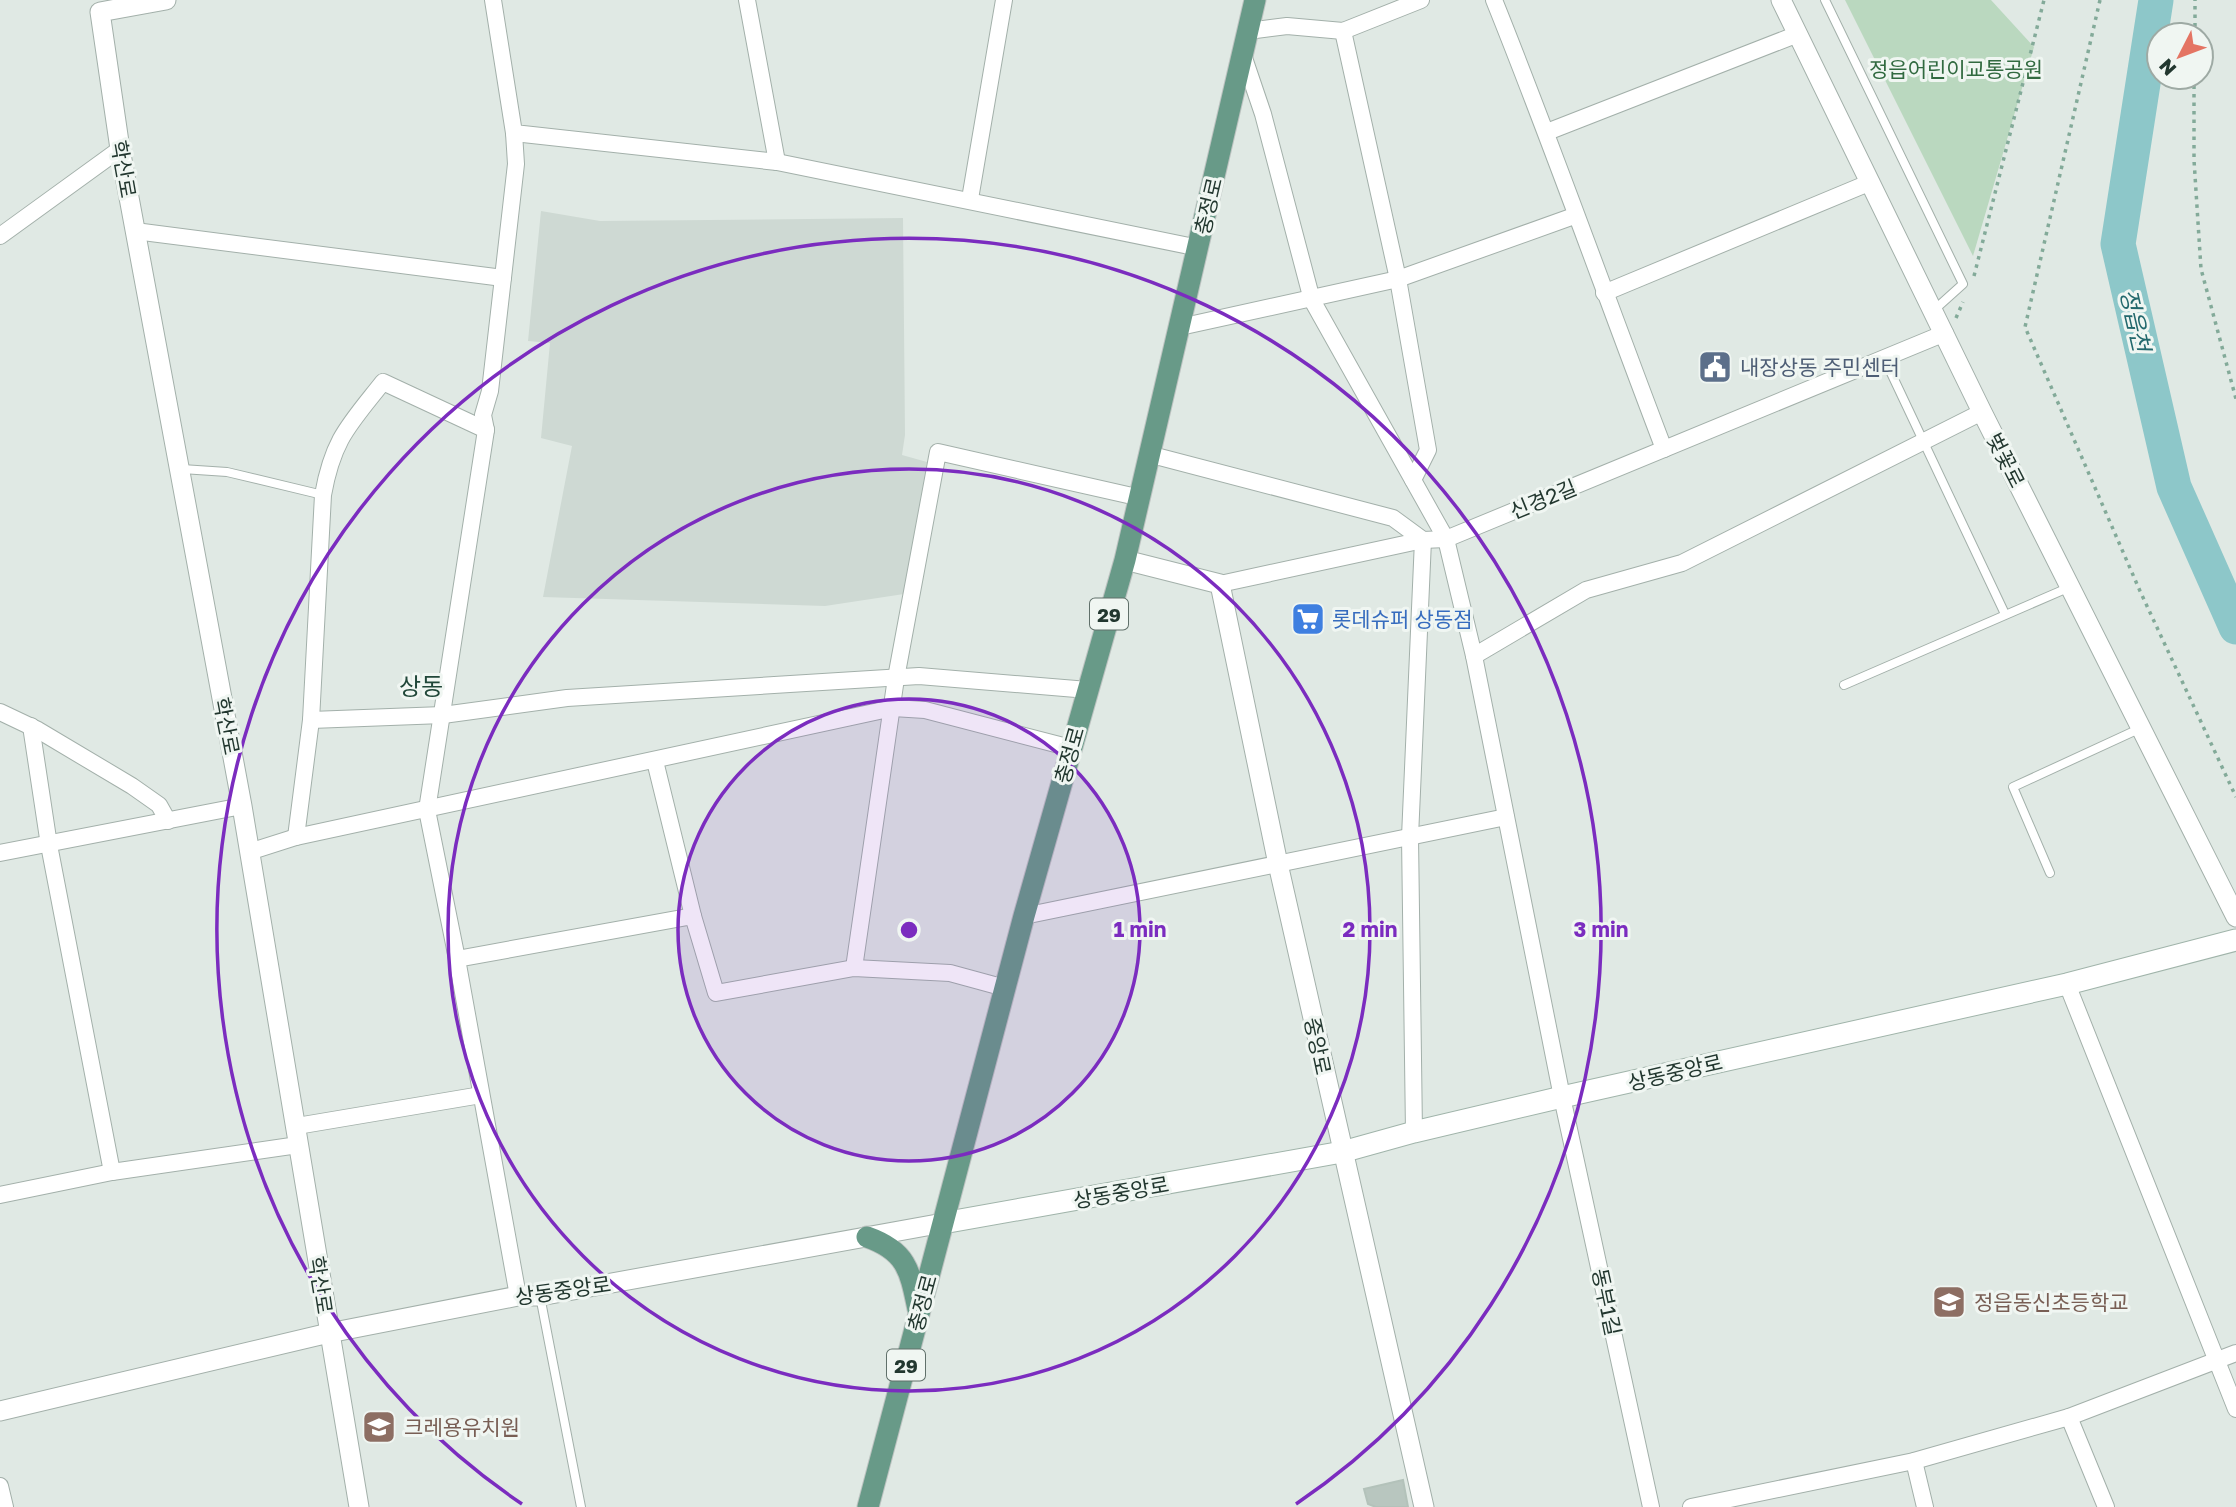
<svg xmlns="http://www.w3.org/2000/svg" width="2236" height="1507" viewBox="0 0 2236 1507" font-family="'Golos Text','Noto Sans KR',sans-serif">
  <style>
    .built { fill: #ced9d3 }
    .green { fill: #bad8bf }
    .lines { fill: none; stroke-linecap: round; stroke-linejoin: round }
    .river { stroke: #8dc7c9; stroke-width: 35 }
    .building { fill: #b8c6bf; stroke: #b3c2ba; stroke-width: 2 }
    .service-casing { stroke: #a3b0aa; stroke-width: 10 }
    .minor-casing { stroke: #a3b0aa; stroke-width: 18 }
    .tertiary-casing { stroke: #a3b0aa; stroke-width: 21 }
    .secondary-casing { stroke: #a0b4aa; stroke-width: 23 }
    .primary-casing { stroke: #bdc3c1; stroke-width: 23 }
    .path { stroke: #83aa99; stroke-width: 3.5; stroke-dasharray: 3.5 5; stroke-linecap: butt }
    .service { stroke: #fff; stroke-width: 8 }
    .minor { stroke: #fff; stroke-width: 16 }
    .tertiary { stroke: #fff; stroke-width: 19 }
    .secondary { stroke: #fff; stroke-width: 21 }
    .primary { stroke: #689a88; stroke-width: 21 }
    .ring { fill: none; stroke: #7b2cbf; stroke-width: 3.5 }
    .labels { text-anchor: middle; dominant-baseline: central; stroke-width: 6; stroke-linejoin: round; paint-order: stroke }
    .shield { fill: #f0f6f2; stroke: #60706a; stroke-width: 2 }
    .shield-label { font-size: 19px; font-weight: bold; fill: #22372f }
    .park-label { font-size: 21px; fill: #316a40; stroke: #f0f6f2 }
    .street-label { font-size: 21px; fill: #22372f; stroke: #f0f6f2 }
    .service-label { font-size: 21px; fill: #4e5e75; stroke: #f0f6f2; text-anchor: start }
    .shop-label { font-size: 21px; fill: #366cbe; stroke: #f0f6f2; text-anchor: start }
    .education-label { font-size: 21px; fill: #785e54; stroke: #f0f6f2; text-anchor: start }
    .water-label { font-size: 23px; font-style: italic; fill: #23696d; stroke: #f0f6f2 }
    .quarter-label { font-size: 24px; fill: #204739; stroke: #f0f6f2 }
    .centre { fill: #7b2cbf; stroke: #f0f6f2; stroke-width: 3.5 }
    .ring-label { font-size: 21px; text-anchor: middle; font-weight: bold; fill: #7b2cbf; stroke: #f0f6f2; stroke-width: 6; stroke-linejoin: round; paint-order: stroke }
  </style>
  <rect width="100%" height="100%" fill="#e0e9e4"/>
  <path class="built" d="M541,211L600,221L903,218L905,435L902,455L927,462L904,594L825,606L543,597L572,446L541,438L550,343L528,341Z"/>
  <path class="green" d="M1845,0H1991L2034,47L1973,256Z"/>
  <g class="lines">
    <path class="river" d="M2156,0L2118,244L2174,487L2236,627"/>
  </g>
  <path class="building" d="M1403,1480L1408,1507H1376L1368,1504L1364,1489Z"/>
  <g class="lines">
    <defs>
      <g id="service">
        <path d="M1825,0L1963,284L1933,311"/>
        <path d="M1884,358L2005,614"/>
        <path d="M182,469L227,472L323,495"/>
        <path d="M1844,685L2070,587"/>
        <path d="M2050,873L2013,787L2141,728"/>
        <path d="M540,1296L581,1507"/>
      </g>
      <g id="minor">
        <path d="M493,0L514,133L777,162L1199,248"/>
        <path d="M747,0L777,162"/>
        <path d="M1494,0C1554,149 1607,300 1664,449"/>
        <path d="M1248,31L1287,26L1343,31L1421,0"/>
        <path d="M1343,31L1398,279L1428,450L1413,480"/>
        <path d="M1243,55L1263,114L1312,300L1446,539L1474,656"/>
        <path d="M1547,132L1798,34"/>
        <path d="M970,199L1004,0"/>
        <path d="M135,231L503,278"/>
        <path d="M0,236L120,149"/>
        <path d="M1604,293L1871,182"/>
        <path d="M1180,327L1398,279L1574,216"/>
        <path d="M486,430L483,415L490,391L516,164L514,133"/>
        <path d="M1152,455L1393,518L1423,540L1410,837L1414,1132"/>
        <path d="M1220,584L1423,540L1446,539L1945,333"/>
        <path d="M0,712L38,730L132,786L159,805L168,821"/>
        <path d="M311,720L443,715L567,698L919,676L1088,690"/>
        <path d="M31,726L49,845L112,1172L298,1145"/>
        <path d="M655,761L693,916"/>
        <path d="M296,837L311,720L323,495C333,439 349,425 383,382L486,430L427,810L457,959"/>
        <path d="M249,852L296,837L893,708L925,710L1071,748"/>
        <path d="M0,853L242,806"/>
        <path d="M1024,916L1506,817"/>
        <path d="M854,968L896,678L938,452L1141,498"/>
        <path d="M2067,984L2236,1409"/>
        <path d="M297,1126L481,1095"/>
        <path d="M0,1195L112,1172"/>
        <path d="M518,1296L457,959L693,916L716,993L854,968L950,973L1005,988"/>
        <path d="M2069,1417L2106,1507"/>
        <path d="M1914,1461L1925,1507"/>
        <path d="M0,1486L5,1507"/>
        <path d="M1651,1507L1562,1097L1474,656L1586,590L1682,563L1982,412"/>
        <path d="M1691,1507L1914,1461L2069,1417L2236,1353"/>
      </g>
      <g id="tertiary">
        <path d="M166,0L100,12L120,149L242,806L359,1507"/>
        <path d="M1781,0L1982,412L2236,917"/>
        <path d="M1125,560L1220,584L1278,864L1424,1507"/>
        <path d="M0,1411L329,1333L518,1296H540L943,1223"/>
      </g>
      <path id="secondary" d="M943,1223L1342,1152L1414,1132L1562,1097L2067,984L2236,940"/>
      <g id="primary">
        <path d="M867,1237C907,1251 910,1271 918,1309"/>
        <path d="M868,1507L1024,916L1125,560L1255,0"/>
      </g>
    </defs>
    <use href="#service" class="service-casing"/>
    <use href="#minor" class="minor-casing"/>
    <use href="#tertiary" class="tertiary-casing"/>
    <use href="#secondary" class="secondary-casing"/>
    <use href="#primary" class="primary-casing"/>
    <g class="path">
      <path d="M2100,0L2025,327L2140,591L2236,797"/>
      <path d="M2195,35V0"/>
      <path d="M2194,77V160L2201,269L2236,399"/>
      <path d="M1974,276L2044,0"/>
      <path d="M1956,318L1963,302"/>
    </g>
    <use href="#service" class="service"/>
    <use href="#minor" class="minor"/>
    <use href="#tertiary" class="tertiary"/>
    <use href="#secondary" class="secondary"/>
    <use href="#primary" class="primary"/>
  </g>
  <circle cx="909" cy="930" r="231" fill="#7b2cbf" fill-opacity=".12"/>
  <g class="ring">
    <circle cx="909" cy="930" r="231"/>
    <circle cx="909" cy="930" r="461"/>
    <path d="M522 1504A692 692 0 1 1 1296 1504"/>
  </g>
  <defs>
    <symbol id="civic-square" viewBox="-11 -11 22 22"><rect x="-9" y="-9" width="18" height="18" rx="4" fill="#5c6f8a" stroke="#f0f6f2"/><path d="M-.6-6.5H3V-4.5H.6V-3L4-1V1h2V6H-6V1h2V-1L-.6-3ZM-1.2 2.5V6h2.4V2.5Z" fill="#fff"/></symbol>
    <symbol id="supermarket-square" viewBox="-11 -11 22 22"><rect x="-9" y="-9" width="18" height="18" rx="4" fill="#3f7fe0" stroke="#f0f6f2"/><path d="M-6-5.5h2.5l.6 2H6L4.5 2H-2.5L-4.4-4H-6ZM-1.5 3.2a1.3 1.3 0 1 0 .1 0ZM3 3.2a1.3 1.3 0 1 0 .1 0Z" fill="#fff"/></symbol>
    <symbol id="school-square" viewBox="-11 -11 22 22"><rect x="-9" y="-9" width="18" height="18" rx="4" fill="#8d6e63" stroke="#f0f6f2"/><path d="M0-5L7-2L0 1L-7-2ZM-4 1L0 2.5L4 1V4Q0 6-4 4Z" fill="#fff"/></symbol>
  </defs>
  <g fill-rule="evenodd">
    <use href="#civic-square" x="1696" y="348" width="38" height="38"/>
    <use href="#supermarket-square" x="1289" y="600" width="38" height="38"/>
    <use href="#school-square" x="1930" y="1283" width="38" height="38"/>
    <use href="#school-square" x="360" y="1408" width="38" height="38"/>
  </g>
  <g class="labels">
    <g class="shield">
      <rect x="1090" y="598.5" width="38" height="31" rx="5"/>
      <rect x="887" y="1349.5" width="38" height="31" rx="5"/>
    </g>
    <g class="shield-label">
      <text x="1109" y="614">29</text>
      <text x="906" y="1365">29</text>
    </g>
    <g class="park-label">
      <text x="1956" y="69">정읍어린이교통공원</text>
    </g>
    <g class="street-label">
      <text transform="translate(124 169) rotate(80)">학산로</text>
      <text transform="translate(1208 206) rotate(-77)">충정로</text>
      <text transform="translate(2006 460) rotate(63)">벚꽃로</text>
      <text transform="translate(1543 499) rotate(-22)">신경2길</text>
      <text transform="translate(227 726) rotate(79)">학산로</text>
      <text transform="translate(1069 755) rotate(-74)">충정로</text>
      <text transform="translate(1318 1046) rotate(78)">중앙로</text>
      <text transform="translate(1675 1072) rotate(-13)">상동중앙로</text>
      <text transform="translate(1121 1192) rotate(-10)">상동중앙로</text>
      <text transform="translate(321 1285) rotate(81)">학산로</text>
      <text transform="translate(563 1290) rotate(-8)">상동중앙로</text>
      <text transform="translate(1607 1302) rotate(78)">동부1길</text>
      <text transform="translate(922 1303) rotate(-75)">충정로</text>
    </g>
    <g class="service-label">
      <text x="1740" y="367">내장상동 주민센터</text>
    </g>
    <g class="shop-label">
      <text x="1332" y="619">롯데슈퍼 상동점</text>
    </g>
    <g class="education-label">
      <text x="1974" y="1302">정읍동신초등학교</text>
      <text x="404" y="1427">크레용유치원</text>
    </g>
    <g class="water-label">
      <text transform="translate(2136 320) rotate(77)">정읍천</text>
    </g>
    <g class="quarter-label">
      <text x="421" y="685">상동</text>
    </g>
  </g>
  <circle cx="909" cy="930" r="10" class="centre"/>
  <g class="ring-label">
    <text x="1140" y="937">1 min</text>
    <text x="1370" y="937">2 min</text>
    <text x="1601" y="937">3 min</text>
  </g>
  <g transform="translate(2180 56) rotate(228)"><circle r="33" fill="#f0f6f2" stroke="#9eaaa4" stroke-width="2"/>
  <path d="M0-5L12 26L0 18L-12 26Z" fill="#e47463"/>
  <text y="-10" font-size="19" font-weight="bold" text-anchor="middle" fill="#22372f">N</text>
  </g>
</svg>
